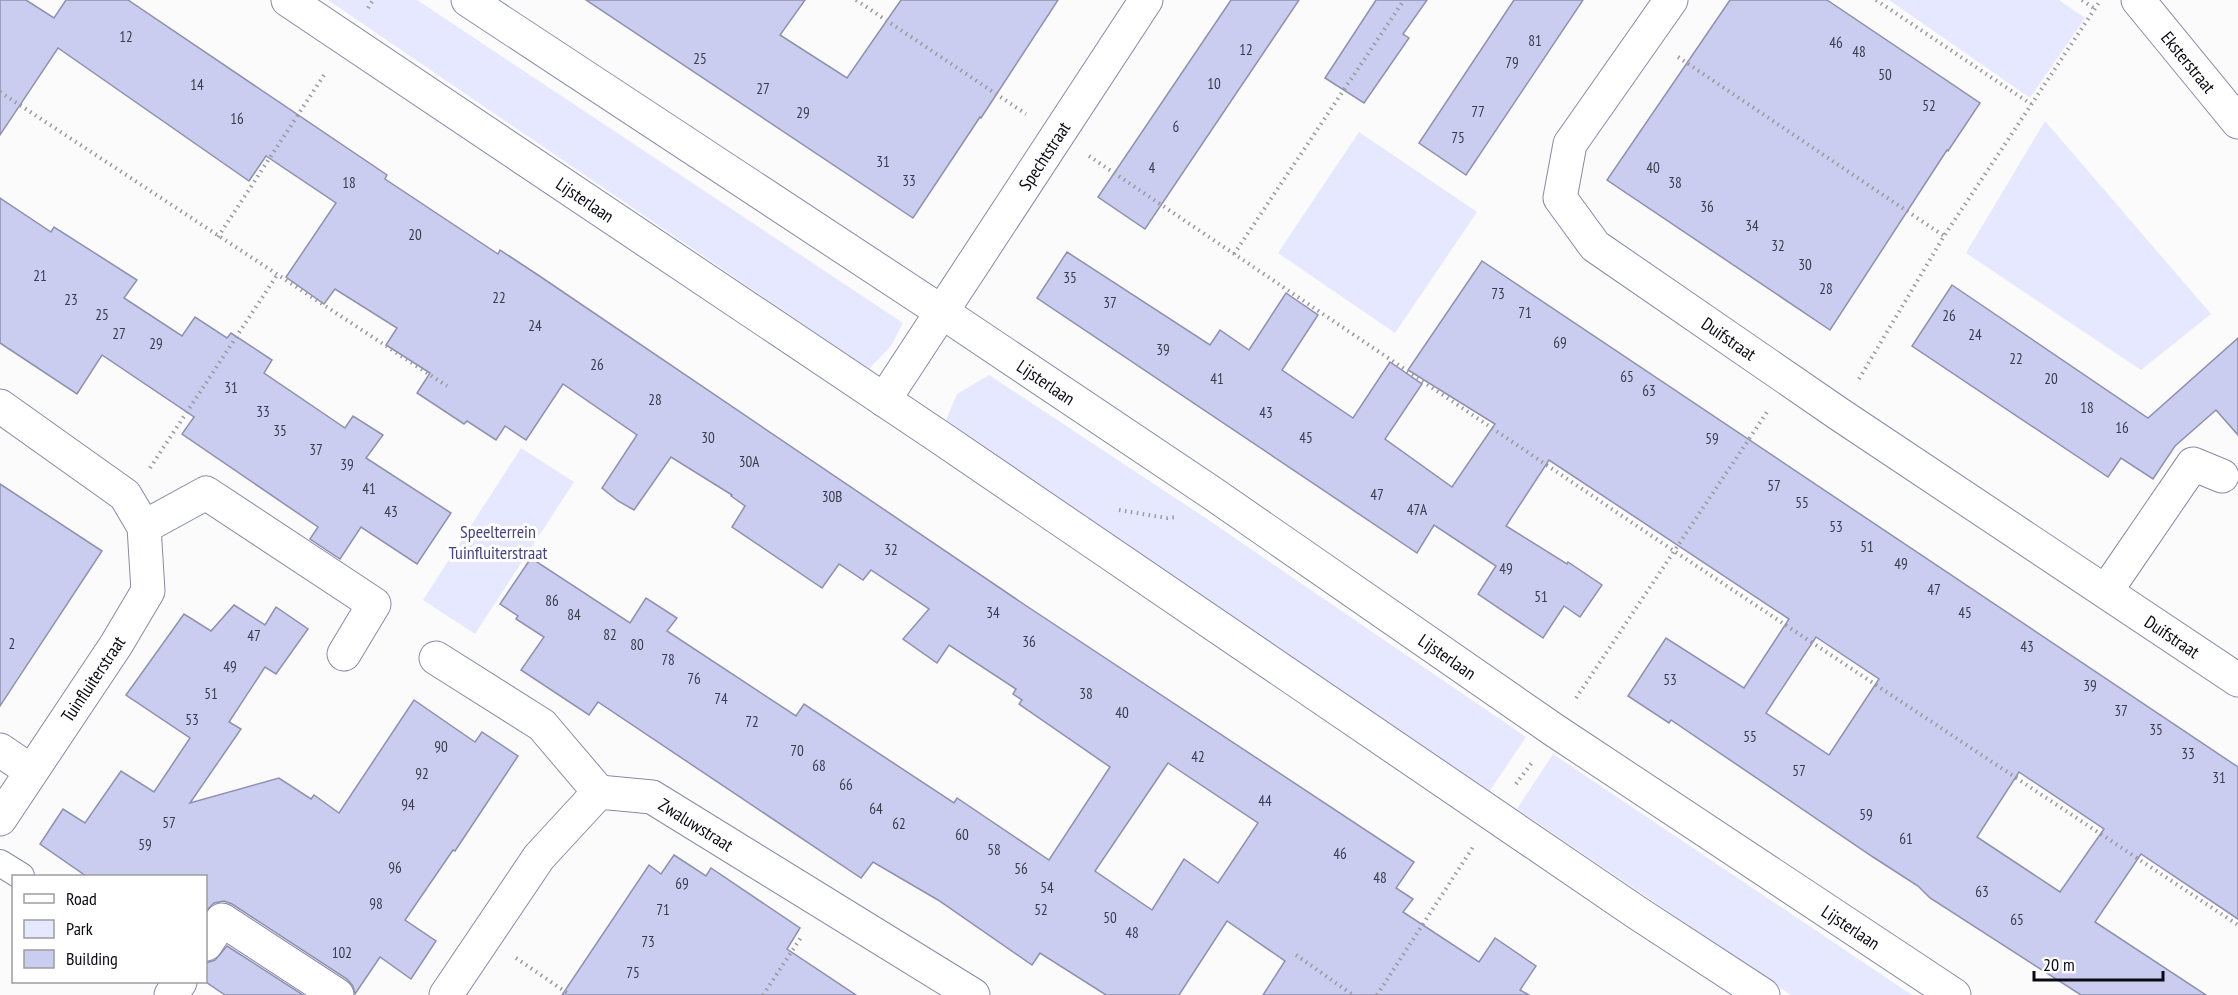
<svg xmlns="http://www.w3.org/2000/svg" width="2238" height="995" viewBox="0 0 2238 995" font-family="'PT Sans Narrow',sans-serif">
  <style>
    .green { fill: #e6e8ff }
    .building { fill: #cacdef; stroke: #8e90b0; stroke-width: 1.5; fill-rule: evenodd }
    .lines { fill: none; stroke-linecap: round; stroke-linejoin: round }
    .service-casing { stroke: #888aa9; stroke-width: 28 }
    .pedestrian-casing { stroke: #888aa9; stroke-width: 35 }
    .minor-casing { stroke: #888aa9; stroke-width: 35 }
    .path { stroke: #9a9a9e; stroke-width: 4; stroke-dasharray: 1.5 4.5; stroke-linecap: butt }
    .service { stroke: #fff; stroke-width: 26 }
    .pedestrian { stroke: #fff; stroke-width: 33 }
    .minor { stroke: #fff; stroke-width: 33 }
    .labels { text-anchor: middle; dominant-baseline: central; stroke-width: 6; stroke-linejoin: round; paint-order: stroke }
    .number-label { font-size: 15px; fill: #3a3b4c }
    .street-label { font-size: 18px; fill: #0a0a15; stroke: #fff }
    .park-label { font-size: 18px; fill: #464487; stroke: #fff }
  </style>
  <rect width="100%" height="100%" fill="#fbfbfb"/>
  <g class="green">
    <path d="M328,0H417L903,323L891,346L869,369Z"/>
    <path d="M1889,0H2059L2085,18L2030,98Z"/>
    <path d="M2045,121L2211,314L2141,370L1966,253Z"/>
    <path d="M1359,132L1477,212L1395,333L1278,253Z"/>
    <path d="M989,375L1210,521L1526,737L1489,792L971,446L946,420L957,394Z"/>
    <path d="M521,448L574,482L475,634L423,600Z"/>
    <path d="M1553,754L1912,995H1791L1517,809Z"/>
  </g>
  <g class="building">
    <path d="M0,0H26L54,18L66,0H128L387,175L385,179L498,254L500,250L538,275L1025,605L1414,862L1396,888L1413,899L1403,912L1479,962L1495,938L1536,966L1520,990L1529,995H1263L1285,961L1227,921L1179,995H1106L1040,953L1032,965L938,900L873,862L861,878L598,702L589,715L521,670L544,637L516,619L518,616L500,604L531,558L630,623L646,598L677,618L667,631L796,716L804,704L954,803L957,798L1049,860L1110,767L1019,704L1022,700L1013,694L1016,689L949,645L937,663L903,639L929,609L871,570L863,580L839,564L822,588L732,527L745,506L731,496L732,495L671,457L634,510L618,501L602,488L637,435L563,384L526,440L505,426L496,440L467,421L464,424L417,393L430,373L386,345L397,328L335,289L324,304L286,277L336,203L266,156L249,181L58,48L0,135ZM1168,763L1258,823L1218,883L1184,859L1152,910L1095,871Z"/>
    <path d="M586,0H805L780,35L847,78L901,0H1058L981,118L980,117L913,218Z"/>
    <path d="M1231,0H1299L1145,229L1098,197Z"/>
    <path d="M1376,0H1427L1403,34L1409,38L1364,103L1325,78Z"/>
    <path d="M1514,0H1583L1466,175L1419,143Z"/>
    <path d="M1730,0H1827L1980,103L1948,151L1947,150L1830,330L1607,180Z"/>
    <path d="M0,198L51,232L54,227L137,280L124,298L182,336L195,317L227,338L231,333L272,360L264,373L345,428L353,416L383,435L366,458L451,513L417,564L361,527L340,559L310,539L318,527L182,434L194,417L102,355L77,394L0,343Z"/>
    <path d="M1067,252L1210,345L1220,330L1249,350L1286,293L1318,315L1282,370L1353,418L1390,362L1422,384L1385,439L1452,487L1495,424L1408,370L1482,261L2238,767V919L2141,854L2095,922L2206,995H2081L1930,898L1918,886L1873,857L1671,720L1669,723L1628,696L1666,638L1744,688L1789,619L1549,460L1506,526L1567,564L1568,562L1602,585L1580,617L1564,606L1543,638L1478,594L1496,566L1434,525L1417,553L1037,298ZM1816,637L1879,679L1829,755L1766,713ZM2019,772L2104,829L2060,892L1977,837Z"/>
    <path d="M1952,285L2148,418L2238,338V435L2216,410L2175,446L2153,479L2121,458L2108,477L1912,346Z"/>
    <path d="M0,484L102,551L0,706Z"/>
    <path d="M234,605L265,625L276,607L308,629L276,674L265,667L229,722L241,729L190,803L279,778L311,799L314,795L339,813L414,700L475,742L482,732L518,756L455,851L453,850L405,920L436,941L411,979L380,957L355,994L353,986L347,979L232,904L224,901L214,903L206,911V876H86L40,844L63,809L85,823L121,771L154,792L190,738L126,695L184,614L211,631Z"/>
    <path d="M674,855L706,876L711,868L800,928L787,949L856,995H562L649,865L661,874Z"/>
    <path d="M227,946L303,995H225L206,982V963L215,960Z"/>
  </g>
  <g class="lines">
    <defs>
      <path id="service" d="M0,863L21,876"/>
      <g id="pedestrian">
        <path d="M206,944L222,920L337,995"/>
        <path d="M171,995L180,982"/>
      </g>
      <g id="minor">
        <path id="s1" d="M288,0L938,436L1636,912L1763,995"/>
        <path id="s2" d="M468,0L942,312L1212,493L1554,730L1954,995"/>
        <path id="s3" d="M1671,0L1570,144L1560,198L1595,246L1839,414L2238,680"/>
        <path id="s4" d="M2138,0L2238,122"/>
        <path id="s5" d="M884,400L1146,0"/>
        <path d="M0,406L125,495L144,527L148,591L116,645L0,819"/>
        <path d="M144,527L206,493L374,604L344,654"/>
        <path d="M2106,591L2193,464L2222,476"/>
        <path d="M436,658L542,725L599,792"/>
        <path d="M0,750L31,771"/>
        <path id="s6" d="M446,995L539,857L599,792L652,797L973,995"/>
      </g>
    </defs>
    <use href="#service" class="service-casing"/>
    <use href="#pedestrian" class="pedestrian-casing"/>
    <use href="#minor" class="minor-casing"/>
    <g class="path">
      <path d="M856,0L1026,114"/>
      <path d="M1876,0L2031,104"/>
      <path d="M2082,0L2095,9"/>
      <path d="M368,8L373,0"/>
      <path d="M1678,57L1944,236"/>
      <path d="M0,92L447,386"/>
      <path d="M1089,156L1674,551L2238,925"/>
      <path d="M218,237L326,72"/>
      <path d="M1234,254L1404,0"/>
      <path d="M1859,379L1944,236L2100,1"/>
      <path d="M150,468L277,275"/>
      <path d="M1119,510L1167,518L1176,517"/>
      <path d="M1576,698L1767,412"/>
      <path d="M1516,784L1533,761"/>
      <path d="M1296,955L1353,995"/>
      <path d="M516,958L570,995"/>
      <path d="M763,995L802,936"/>
      <path d="M1377,995L1473,847"/>
    </g>
    <use href="#service" class="service"/>
    <use href="#pedestrian" class="pedestrian"/>
    <use href="#minor" class="minor"/>
  </g>
  <g class="labels">
    <g class="number-label">
      <text x="126" y="36">12</text>
      <text x="1535" y="40">81</text>
      <text x="1836" y="42">46</text>
      <text x="1246" y="49">12</text>
      <text x="1859" y="51">48</text>
      <text x="700" y="58">25</text>
      <text x="1512" y="62">79</text>
      <text x="1885" y="74">50</text>
      <text x="1214" y="83">10</text>
      <text x="197" y="84">14</text>
      <text x="763" y="88">27</text>
      <text x="1929" y="105">52</text>
      <text x="1478" y="111">77</text>
      <text x="803" y="112">29</text>
      <text x="237" y="118">16</text>
      <text x="1176" y="126">6</text>
      <text x="1458" y="137">75</text>
      <text x="883" y="161">31</text>
      <text x="1152" y="167">4</text>
      <text x="1653" y="167">40</text>
      <text x="909" y="180">33</text>
      <text x="349" y="182">18</text>
      <text x="1675" y="182">38</text>
      <text x="1707" y="206">36</text>
      <text x="1752" y="225">34</text>
      <text x="415" y="234">20</text>
      <text x="1778" y="245">32</text>
      <text x="1805" y="264">30</text>
      <text x="40" y="275">21</text>
      <text x="1070" y="277">35</text>
      <text x="1826" y="288">28</text>
      <text x="1498" y="293">73</text>
      <text x="499" y="297">22</text>
      <text x="71" y="299">23</text>
      <text x="1110" y="302">37</text>
      <text x="1525" y="312">71</text>
      <text x="102" y="314">25</text>
      <text x="1949" y="315">26</text>
      <text x="535" y="325">24</text>
      <text x="119" y="333">27</text>
      <text x="1975" y="334">24</text>
      <text x="1560" y="342">69</text>
      <text x="156" y="343">29</text>
      <text x="1163" y="349">39</text>
      <text x="2016" y="358">22</text>
      <text x="597" y="364">26</text>
      <text x="1627" y="376">65</text>
      <text x="1217" y="378">41</text>
      <text x="2051" y="378">20</text>
      <text x="231" y="387">31</text>
      <text x="1649" y="390">63</text>
      <text x="655" y="399">28</text>
      <text x="2087" y="407">18</text>
      <text x="263" y="411">33</text>
      <text x="1266" y="412">43</text>
      <text x="2122" y="427">16</text>
      <text x="280" y="430">35</text>
      <text x="708" y="437">30</text>
      <text x="1306" y="437">45</text>
      <text x="1712" y="438">59</text>
      <text x="316" y="449">37</text>
      <text x="749" y="461">30A</text>
      <text x="347" y="464">39</text>
      <text x="1774" y="485">57</text>
      <text x="369" y="488">41</text>
      <text x="1377" y="494">47</text>
      <text x="832" y="496">30B</text>
      <text x="1802" y="502">55</text>
      <text x="1417" y="509">47A</text>
      <text x="391" y="511">43</text>
      <text x="1836" y="526">53</text>
      <text x="1867" y="546">51</text>
      <text x="891" y="549">32</text>
      <text x="1901" y="563">49</text>
      <text x="1506" y="568">49</text>
      <text x="1934" y="589">47</text>
      <text x="1541" y="596">51</text>
      <text x="552" y="600">86</text>
      <text x="993" y="612">34</text>
      <text x="1965" y="612">45</text>
      <text x="574" y="614">84</text>
      <text x="610" y="634">82</text>
      <text x="254" y="635">47</text>
      <text x="1029" y="641">36</text>
      <text x="12" y="643">2</text>
      <text x="637" y="644">80</text>
      <text x="2027" y="646">43</text>
      <text x="668" y="659">78</text>
      <text x="230" y="666">49</text>
      <text x="694" y="678">76</text>
      <text x="1670" y="679">53</text>
      <text x="2090" y="685">39</text>
      <text x="211" y="693">51</text>
      <text x="1086" y="693">38</text>
      <text x="721" y="698">74</text>
      <text x="2121" y="710">37</text>
      <text x="1122" y="712">40</text>
      <text x="192" y="719">53</text>
      <text x="752" y="721">72</text>
      <text x="2156" y="729">35</text>
      <text x="1750" y="736">55</text>
      <text x="441" y="746">90</text>
      <text x="797" y="750">70</text>
      <text x="2188" y="753">33</text>
      <text x="1198" y="756">42</text>
      <text x="819" y="765">68</text>
      <text x="1799" y="770">57</text>
      <text x="422" y="773">92</text>
      <text x="2219" y="777">31</text>
      <text x="846" y="784">66</text>
      <text x="1265" y="800">44</text>
      <text x="408" y="804">94</text>
      <text x="876" y="808">64</text>
      <text x="1866" y="814">59</text>
      <text x="169" y="822">57</text>
      <text x="899" y="823">62</text>
      <text x="962" y="834">60</text>
      <text x="1906" y="838">61</text>
      <text x="145" y="844">59</text>
      <text x="994" y="849">58</text>
      <text x="1340" y="853">46</text>
      <text x="395" y="867">96</text>
      <text x="1021" y="868">56</text>
      <text x="1380" y="877">48</text>
      <text x="682" y="883">69</text>
      <text x="1047" y="887">54</text>
      <text x="1982" y="891">63</text>
      <text x="376" y="903">98</text>
      <text x="663" y="909">71</text>
      <text x="1041" y="909">52</text>
      <text x="1110" y="917">50</text>
      <text x="2017" y="919">65</text>
      <text x="1132" y="932">48</text>
      <text x="648" y="941">73</text>
      <text x="342" y="952">102</text>
      <text x="633" y="972">75</text>
    </g>
    <g class="street-label">
      <text stroke="none"><textPath href="#s4" startOffset="80">Eksterstraat</textPath></text>
      <text stroke="none"><textPath href="#s5" startOffset="292">Spechtstraat</textPath></text>
      <text stroke="none"><textPath href="#s1" startOffset="358">Lijsterlaan</textPath></text>
      <text stroke="none"><textPath href="#s3" startOffset="453">Duifstraat</textPath></text>
      <text stroke="none"><textPath href="#s2" startOffset="693">Lijsterlaan</textPath></text>
      <text stroke="none"><textPath href="#s3" startOffset="987">Duifstraat</textPath></text>
      <text stroke="none"><textPath href="#s2" startOffset="1179">Lijsterlaan</textPath></text>
      <text transform="translate(93 679) rotate(-56)">Tuinfluiterstraat</text>
      <text stroke="none"><textPath href="#s6" startOffset="360">Zwaluwstraat</textPath></text>
      <text stroke="none"><textPath href="#s2" startOffset="1665">Lijsterlaan</textPath></text>
    </g>
    <g class="park-label">
      <text x="498" y="531">Speelterrein<tspan x="498" dy="21">Tuinfluiterstraat</tspan></text>
    </g>
  </g>
  <rect x="12" y="875" width="195" height="108" fill="#ffffff" stroke="#9d9da1" stroke-width="1.5"/>
  <rect x="24" y="894" width="30" height="9" fill="#ffffff" stroke="#9d9da1" stroke-width="1.5"/>
  <text x="66" y="905" font-size="18" fill="#0a0a15">Road</text>
  <rect x="24" y="920" width="30" height="18" fill="#e6e8ff" stroke="#9d9da1" stroke-width="1.5"/>
  <text x="66" y="935" font-size="18" fill="#0a0a15">Park</text>
  <rect x="24" y="950" width="30" height="18" fill="#cacdef" stroke="#9d9da1" stroke-width="1.5"/>
  <text x="66" y="965" font-size="18" fill="#0a0a15">Building</text>
  <path d="M2034 971v9h129v-9" fill="none" stroke="#0a0a15" stroke-width="3"/>
  <text x="2043" y="971" font-size="18" fill="#0a0a15" stroke="#ffffff" stroke-width="4.5" paint-order="stroke">20 m</text>
</svg>
